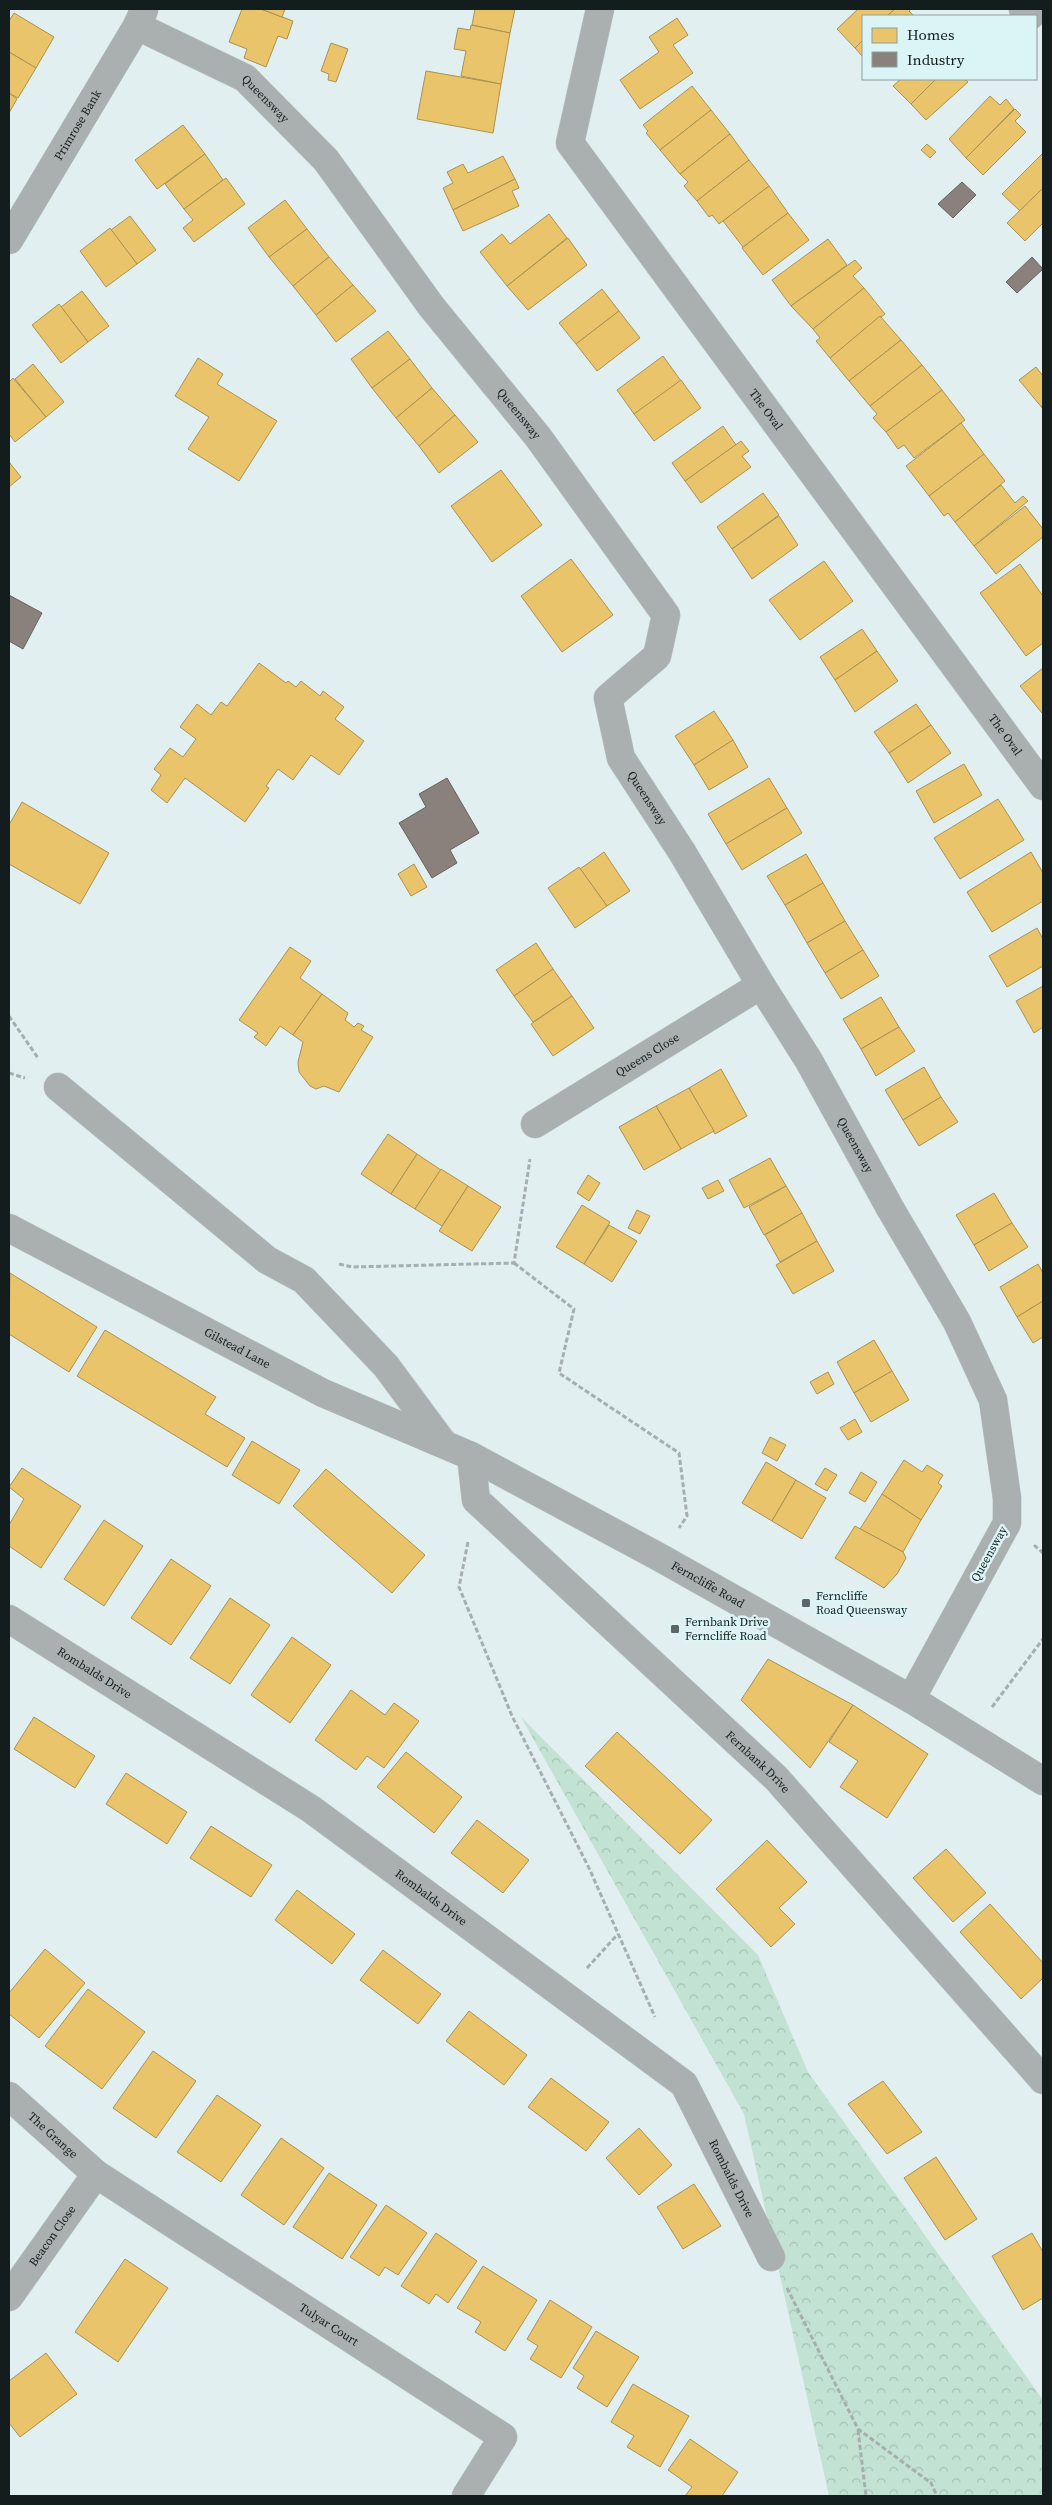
<svg xmlns="http://www.w3.org/2000/svg" width="1052" height="2505" viewBox="0 0 1052 2505" font-family="'Source Serif 4',serif">
  <style>
    .forest { fill: url(#forest-crowns) }
    .homes { fill: #e9c46a; stroke: #a99253 }
    .industry { fill: #8a817c; stroke: #676360 }
    .lines { fill: none; stroke-linecap: round; stroke-linejoin: round }
    .minor-casing { stroke: #bec8c9; stroke-width: 29 }
    .path { stroke: #a6aeaf; stroke-width: 3; stroke-dasharray: 5 2.5; stroke-linecap: butt }
    .minor { stroke: #aab0af; stroke-width: 28 }
    .poi-dot { fill: #5c6668; stroke: #dbf4f6; stroke-width: 2 }
    .labels { text-anchor: middle; dominant-baseline: central; stroke-width: 5; stroke-linejoin: round; paint-order: stroke }
    .street-label { font-size: 12px; fill: #141d1e; stroke: #dbf4f6 }
    .poi-label { font-size: 12px; fill: #141d1e; stroke: #dbf4f6; text-anchor: start }
  </style>
  <defs>
    <pattern id="forest-crowns" width="20" height="18" patternUnits="userSpaceOnUse" patternTransform="scale(1.25)"><rect width="20" height="18" fill="#c2e3d3"/><path d="M2 6a3 3 0 1 1 6 0M12 15a3 3 0 1 1 6 0" fill="none" stroke="#a6c2b5"/></pattern>
  </defs>
  <rect width="100%" height="100%" fill="#e1eff0"/>
  <path class="forest" d="M521,1717L758,1955L808,2072L1043,2400V2496H829L744,2114Z"/>
  <g class="homes">
    <path d="M242,9H261L293,21L287,39L278,36L266,67L244,58L247,49L229,42Z"/>
    <path d="M261,9H285L282,17Z"/>
    <path d="M475,9H515L510,33L472,25Z"/>
    <path d="M858,9H895L887,16H863V40L855,48L837,29Z"/>
    <path d="M895,9H911L909,11L914,16H887Z"/>
    <path d="M14,13L54,37L36,68L9,52V21Z"/>
    <path d="M677,18L688,35L673,45L693,73L640,109L620,80L659,52L649,37Z"/>
    <path d="M471,25L510,33L501,84L461,76L466,51L454,49L458,28L470,30Z"/>
    <path d="M863,40V57L855,48Z"/>
    <path d="M331,43L348,49L336,82L328,80L329,74L321,71Z"/>
    <path d="M9,52L36,68L18,98L9,93Z"/>
    <path d="M426,71L501,84L493,133L417,119Z"/>
    <path d="M901,79H936L911,104L893,86Z"/>
    <path d="M936,79H965L968,82L926,120L911,104Z"/>
    <path d="M692,86L711,110L660,150L646,133L648,131L643,125Z"/>
    <path d="M9,93L17,99L9,113Z"/>
    <path d="M990,96L1000,105L1006,99L1014,109L966,158L949,139Z"/>
    <path d="M1015,109L1021,115L1015,121L1026,132L983,175L966,158Z"/>
    <path d="M711,110L730,134L680,174L660,150Z"/>
    <path d="M183,125L205,154L157,189L135,160Z"/>
    <path d="M730,134L749,160L697,201L684,186L688,182L680,174Z"/>
    <path d="M927,144L936,152L930,158L921,150Z"/>
    <path d="M1043,153V188L1020,211L1002,194Z"/>
    <path d="M205,154L223,180L184,209L165,184Z"/>
    <path d="M503,156L515,179L453,210L443,188L453,183L447,172L463,164L468,173Z"/>
    <path d="M749,160L769,186L719,224L712,215L709,217L697,201Z"/>
    <path d="M226,178L245,204L194,242L183,228L193,220L184,209Z"/>
    <path d="M515,179L519,188L512,191L519,206L463,231L453,210Z"/>
    <path d="M769,186L788,213L743,247L723,221Z"/>
    <path d="M1043,188V223L1025,241L1007,223Z"/>
    <path d="M285,200L307,229L269,257L248,228Z"/>
    <path d="M788,213L809,240L763,275L742,248Z"/>
    <path d="M549,214L567,238L507,286L480,252L502,234L510,244Z"/>
    <path d="M130,216L156,250L137,264L111,230Z"/>
    <path d="M110,228L137,264L106,287L80,251Z"/>
    <path d="M307,229L329,257L293,286L269,257Z"/>
    <path d="M568,238L587,265L528,310L507,286Z"/>
    <path d="M828,239L847,265L791,306L772,280Z"/>
    <path d="M329,257L353,285L316,315L293,286Z"/>
    <path d="M855,260L862,268L853,276L864,288L813,329L791,306Z"/>
    <path d="M353,285L376,311L336,342L316,315Z"/>
    <path d="M864,288L885,314L830,358L816,341L820,338L813,329Z"/>
    <path d="M602,289L619,311L576,344L559,323Z"/>
    <path d="M82,291L109,326L88,342L61,307Z"/>
    <path d="M59,304L88,342L61,363L32,325Z"/>
    <path d="M619,311L640,338L597,371L576,344Z"/>
    <path d="M880,316L901,340L849,381L830,358Z"/>
    <path d="M388,331L410,359L372,388L351,359Z"/>
    <path d="M901,340L922,365L870,406L849,381Z"/>
    <path d="M663,356L681,381L634,414L617,390Z"/>
    <path d="M198,358L223,374L217,384L277,421L239,481L188,449L209,417L175,396Z"/>
    <path d="M410,359L432,388L396,418L372,388Z"/>
    <path d="M33,364L64,402L46,417L15,379Z"/>
    <path d="M922,365L942,390L886,432L873,418L877,414L870,406Z"/>
    <path d="M1036,367L1043,376V409L1019,380Z"/>
    <path d="M13,378L46,417L15,442L9,434V382Z"/>
    <path d="M681,380L701,408L654,441L634,414Z"/>
    <path d="M432,388L455,415L419,446L396,418Z"/>
    <path d="M942,390L965,420L914,458L904,445L898,449L886,432Z"/>
    <path d="M455,415L478,442L439,473L419,446Z"/>
    <path d="M961,423L984,454L929,496L906,466Z"/>
    <path d="M723,426L736,445L685,481L672,463Z"/>
    <path d="M741,441L749,451L742,456L751,467L701,503L685,481Z"/>
    <path d="M984,454L1005,481L955,522L948,513L944,516L929,496Z"/>
    <path d="M9,462L21,477L9,487Z"/>
    <path d="M501,470L542,525L492,562L451,506Z"/>
    <path d="M1001,485L1015,503L1023,496L1028,501L974,546L955,522Z"/>
    <path d="M763,493L779,515L732,549L717,527Z"/>
    <path d="M1025,506L1043,529V537L996,574L974,546Z"/>
    <path d="M779,516L798,545L752,579L732,549Z"/>
    <path d="M571,559L613,615L562,652L521,596Z"/>
    <path d="M824,561L853,601L800,640L769,600Z"/>
    <path d="M1020,564L1043,596V643L1026,656L980,593Z"/>
    <path d="M862,629L877,651L835,680L820,657Z"/>
    <path d="M877,651L898,681L855,712L835,680Z"/>
    <path d="M259,663L286,683L288,681L296,687L301,681L320,696L323,691L344,707L335,719L364,741L339,775L311,755L293,780L278,769L266,786L269,788L245,822L185,778L167,803L151,790L161,775L154,769L170,748L183,757L196,739L180,727L197,704L211,715L221,702L227,706Z"/>
    <path d="M1043,668V712L1042,713L1020,686Z"/>
    <path d="M916,704L931,725L889,753L874,732Z"/>
    <path d="M714,711L733,740L694,765L675,736Z"/>
    <path d="M931,725L951,753L908,783L889,753Z"/>
    <path d="M733,740L748,767L709,790L694,765Z"/>
    <path d="M964,764L982,795L934,823L916,791Z"/>
    <path d="M769,778L787,808L726,844L708,814Z"/>
    <path d="M998,799L1024,840L960,879L934,838Z"/>
    <path d="M22,802L109,853L80,904L9,864V825Z"/>
    <path d="M787,808L802,833L742,870L726,844Z"/>
    <path d="M604,852L630,891L607,906L580,869Z"/>
    <path d="M1031,852L1043,873V901L992,932L967,892Z"/>
    <path d="M806,854L823,883L785,905L767,876Z"/>
    <path d="M414,864L427,887L411,896L398,874Z"/>
    <path d="M579,867L607,906L575,928L548,888Z"/>
    <path d="M823,883L845,921L807,943L785,905Z"/>
    <path d="M845,921L863,950L825,973L807,943Z"/>
    <path d="M1037,928L1043,939V966L1007,987L989,956Z"/>
    <path d="M536,943L553,969L514,996L496,970Z"/>
    <path d="M290,947L311,961L300,978L322,994L293,1035L280,1026L266,1046L254,1037L258,1033L239,1020Z"/>
    <path d="M863,950L879,976L841,999L825,973Z"/>
    <path d="M553,969L572,996L533,1022L514,996Z"/>
    <path d="M1043,986V1027L1034,1033L1016,1001Z"/>
    <path d="M322,994L348,1013L345,1020L354,1027L358,1023L364,1026L361,1030L373,1037L339,1092L324,1086L316,1089L310,1086L299,1072L298,1062L303,1042L293,1035Z"/>
    <path d="M572,996L594,1028L553,1056L531,1024Z"/>
    <path d="M881,997L899,1027L861,1049L843,1019Z"/>
    <path d="M899,1027L915,1051L876,1076L861,1049Z"/>
    <path d="M924,1067L941,1097L903,1120L885,1090Z"/>
    <path d="M721,1069L747,1116L715,1134L689,1088Z"/>
    <path d="M689,1088L714,1131L681,1149L656,1106Z"/>
    <path d="M941,1097L958,1122L919,1146L903,1120Z"/>
    <path d="M656,1106L681,1149L644,1170L619,1127Z"/>
    <path d="M388,1134L417,1154L391,1194L361,1174Z"/>
    <path d="M417,1154L441,1170L415,1209L391,1194Z"/>
    <path d="M770,1158L786,1186L744,1208L729,1180Z"/>
    <path d="M441,1169L468,1186L442,1226L415,1209Z"/>
    <path d="M588,1175L600,1183L589,1201L577,1193Z"/>
    <path d="M718,1180L724,1191L708,1199L702,1188Z"/>
    <path d="M468,1186L501,1207L472,1251L439,1231Z"/>
    <path d="M786,1186L802,1213L764,1235L749,1207Z"/>
    <path d="M994,1193L1012,1223L974,1245L956,1215Z"/>
    <path d="M582,1205L610,1222L584,1264L556,1247Z"/>
    <path d="M637,1210L650,1216L640,1234L628,1228Z"/>
    <path d="M802,1213L817,1241L780,1262L765,1235Z"/>
    <path d="M1012,1223L1028,1247L989,1271L974,1245Z"/>
    <path d="M609,1225L637,1241L612,1282L584,1264Z"/>
    <path d="M817,1241L834,1271L793,1294L776,1265Z"/>
    <path d="M1038,1264L1043,1273V1301L1017,1317L1000,1287Z"/>
    <path d="M10,1273L97,1327L69,1372L9,1334Z"/>
    <path d="M1043,1301V1337L1033,1343L1017,1317Z"/>
    <path d="M105,1330L216,1397L205,1414L245,1438L227,1467L77,1376Z"/>
    <path d="M874,1340L892,1371L854,1393L837,1362Z"/>
    <path d="M892,1371L909,1400L871,1422L854,1393Z"/>
    <path d="M828,1372L834,1384L817,1394L810,1382Z"/>
    <path d="M855,1419L862,1432L848,1440L840,1428Z"/>
    <path d="M770,1437L786,1445L777,1461L762,1453Z"/>
    <path d="M252,1441L300,1470L279,1504L232,1475Z"/>
    <path d="M904,1460L922,1472L927,1465L943,1475L938,1483L942,1486L921,1520L882,1494Z"/>
    <path d="M766,1462L796,1480L772,1521L742,1503Z"/>
    <path d="M22,1468L81,1506L41,1568L9,1546V1525L24,1499L9,1487Z"/>
    <path d="M825,1468L837,1475L827,1491L815,1484Z"/>
    <path d="M326,1469L425,1555L392,1593L293,1506Z"/>
    <path d="M861,1472L877,1482L865,1502L849,1493Z"/>
    <path d="M796,1480L826,1498L802,1539L772,1521Z"/>
    <path d="M882,1494L921,1520L903,1552L860,1529Z"/>
    <path d="M104,1520L143,1546L104,1606L64,1579Z"/>
    <path d="M855,1526L903,1552L906,1558L897,1574L884,1588L835,1558Z"/>
    <path d="M171,1559L211,1586L171,1645L131,1618Z"/>
    <path d="M230,1598L270,1625L230,1684L190,1658Z"/>
    <path d="M292,1637L331,1665L290,1723L251,1695Z"/>
    <path d="M768,1659L853,1705L810,1768L741,1700Z"/>
    <path d="M351,1690L385,1715L394,1703L419,1721L384,1768L367,1756L356,1770L315,1740Z"/>
    <path d="M853,1705L928,1754L887,1818L840,1787L858,1761L829,1742Z"/>
    <path d="M34,1717L95,1756L75,1788L14,1749Z"/>
    <path d="M617,1732L712,1820L680,1854L585,1766Z"/>
    <path d="M406,1752L462,1797L434,1833L377,1787Z"/>
    <path d="M126,1773L187,1812L167,1844L106,1804Z"/>
    <path d="M477,1820L529,1860L503,1893L451,1853Z"/>
    <path d="M211,1826L272,1865L251,1897L190,1858Z"/>
    <path d="M767,1840L807,1882L779,1908L795,1924L771,1947L716,1889Z"/>
    <path d="M946,1849L986,1893L953,1922L913,1878Z"/>
    <path d="M297,1890L355,1934L332,1964L275,1920Z"/>
    <path d="M990,1904L1043,1963V1978L1021,1999L960,1932Z"/>
    <path d="M45,1949L85,1983L39,2038L9,2014V1993Z"/>
    <path d="M383,1950L441,1994L418,2024L360,1980Z"/>
    <path d="M88,1989L145,2032L102,2089L45,2046Z"/>
    <path d="M469,2011L527,2055L504,2085L446,2041Z"/>
    <path d="M153,2051L196,2081L156,2138L113,2108Z"/>
    <path d="M551,2078L609,2122L586,2151L528,2107Z"/>
    <path d="M883,2081L922,2132L887,2154L848,2104Z"/>
    <path d="M217,2095L261,2125L221,2182L177,2152Z"/>
    <path d="M639,2128L672,2165L639,2195L606,2158Z"/>
    <path d="M281,2138L324,2168L284,2225L241,2195Z"/>
    <path d="M936,2157L977,2219L945,2240L904,2178Z"/>
    <path d="M329,2173L377,2205L342,2259L293,2227Z"/>
    <path d="M694,2184L721,2226L683,2249L657,2207Z"/>
    <path d="M386,2205L427,2233L398,2275L385,2267L379,2276L350,2257Z"/>
    <path d="M436,2233L477,2261L448,2303L436,2294L429,2304L401,2286Z"/>
    <path d="M1032,2233L1043,2252V2298L1023,2310L992,2256Z"/>
    <path d="M125,2259L168,2288L118,2362L75,2332Z"/>
    <path d="M483,2266L537,2300L505,2351L475,2332L481,2322L457,2308Z"/>
    <path d="M550,2300L592,2327L561,2378L530,2359L538,2346L527,2339Z"/>
    <path d="M596,2331L639,2357L607,2407L577,2388L584,2376L573,2368Z"/>
    <path d="M46,2353L77,2394L20,2437L9,2423V2381Z"/>
    <path d="M633,2384L689,2416L660,2467L627,2447L634,2436L611,2422Z"/>
    <path d="M690,2439L738,2472L722,2496H685L692,2487L668,2470Z"/>
  </g>
  <g class="industry">
    <path d="M962,182L976,195L953,218L938,204Z"/>
    <path d="M1032,257L1043,269L1017,293L1006,282Z"/>
    <path d="M9,595L42,613L23,649L9,641Z"/>
    <path d="M447,778L479,833L450,850L457,863L432,878L399,823L426,807L419,794Z"/>
  </g>
  <g class="lines">
    <defs>
      <g id="minor">
        <path id="s1" d="M600,9L570,143L1043,786"/>
        <path d="M1023,9L1030,16"/>
        <path id="s2" d="M137,26L245,78L326,160L431,306L538,437L666,615L657,656L608,698L621,758L682,852L761,985L809,1061L890,1208L957,1322L993,1400L1007,1498V1523L911,1699"/>
        <path id="s3" d="M9,240L137,26L144,10"/>
        <path d="M58,1087L267,1260L304,1280L386,1366L443,1443"/>
        <path id="s4" d="M535,1124L761,985"/>
        <path id="s5" d="M9,1228L323,1393L471,1456L659,1557L911,1699L1043,1781"/>
        <path id="s6" d="M471,1456L476,1500L776,1778L1043,2080"/>
        <path id="s7" d="M9,1619L311,1809L684,2084L771,2257"/>
        <path id="s8" d="M9,2096L96,2174L503,2437L466,2496"/>
        <path id="s9" d="M9,2297L96,2174"/>
      </g>
    </defs>
    <use href="#minor" class="minor-casing"/>
    <g class="path">
      <path d="M9,1016L38,1058"/>
      <path d="M9,1073L25,1078"/>
      <path d="M514,1263L574,1309L559,1373L679,1453L687,1516L679,1528"/>
      <path d="M339,1264L352,1267L514,1263L530,1159"/>
      <path d="M468,1542L459,1587L512,1716L589,1868L655,2017"/>
      <path d="M1034,1545L1043,1553"/>
      <path d="M992,1707L1043,1639"/>
      <path d="M587,1968L618,1934"/>
      <path d="M787,2288L858,2429L931,2483L937,2496"/>
      <path d="M858,2430L866,2496"/>
    </g>
    <use href="#minor" class="minor"/>
  </g>
  <g class="poi-dot">
    <rect x="801" y="1598" width="10" height="10" rx="2.5"/>
    <rect x="670" y="1624" width="10" height="10" rx="2.5"/>
  </g>
  <g class="labels">
    <g class="street-label">
      <text stroke="none"><textPath href="#s2" startOffset="149">Queensway</textPath></text>
      <text stroke="none"><textPath href="#s3" startOffset="134">Primrose Bank</textPath></text>
      <text stroke="none"><textPath href="#s1" startOffset="468">The Oval</textPath></text>
      <text stroke="none"><textPath href="#s2" startOffset="554">Queensway</textPath></text>
      <text stroke="none"><textPath href="#s1" startOffset="872">The Oval</textPath></text>
      <text stroke="none"><textPath href="#s2" startOffset="1019">Queensway</textPath></text>
      <text stroke="none"><textPath href="#s4" startOffset="132">Queens Close</textPath></text>
      <text stroke="none"><textPath href="#s2" startOffset="1424">Queensway</textPath></text>
      <text stroke="none"><textPath href="#s5" startOffset="258">Gilstead Lane</textPath></text>
      <text transform="translate(989 1554) rotate(-61)">Queensway</text>
      <text stroke="none"><textPath href="#s5" startOffset="785">Ferncliffe Road</textPath></text>
      <text stroke="none"><textPath href="#s7" startOffset="101">Rombalds Drive</textPath></text>
      <text stroke="none"><textPath href="#s6" startOffset="429">Fernbank Drive</textPath></text>
      <text stroke="none"><textPath href="#s7" startOffset="506">Rombalds Drive</textPath></text>
      <text stroke="none"><textPath href="#s8" startOffset="59">The Grange</textPath></text>
      <text stroke="none"><textPath href="#s7" startOffset="926">Rombalds Drive</textPath></text>
      <text stroke="none"><textPath href="#s9" startOffset="75">Beacon Close</textPath></text>
      <text stroke="none"><textPath href="#s8" startOffset="394">Tulyar Court</textPath></text>
    </g>
    <g class="poi-label">
      <text x="816" y="1596">Ferncliffe<tspan x="816" dy="14">Road Queensway</tspan></text>
      <text x="685" y="1622">Fernbank Drive<tspan x="685" dy="14">Ferncliffe Road</tspan></text>
    </g>
  </g>
  <rect width="1052" height="2505" fill="none" stroke="#141d1e" stroke-width="20"/>
  <rect x="862" y="15" width="175" height="65" fill="#dbf4f6" stroke="#8b9ea0"/>
  <rect x="872" y="28" width="25" height="15" fill="#e9c46a" stroke="#8b9ea0"/>
  <text x="907" y="40" font-size="15" fill="#141d1e">Homes</text>
  <rect x="872" y="52" width="25" height="15" fill="#8a817c" stroke="#8b9ea0"/>
  <text x="907" y="65" font-size="15" fill="#141d1e">Industry</text>
</svg>
